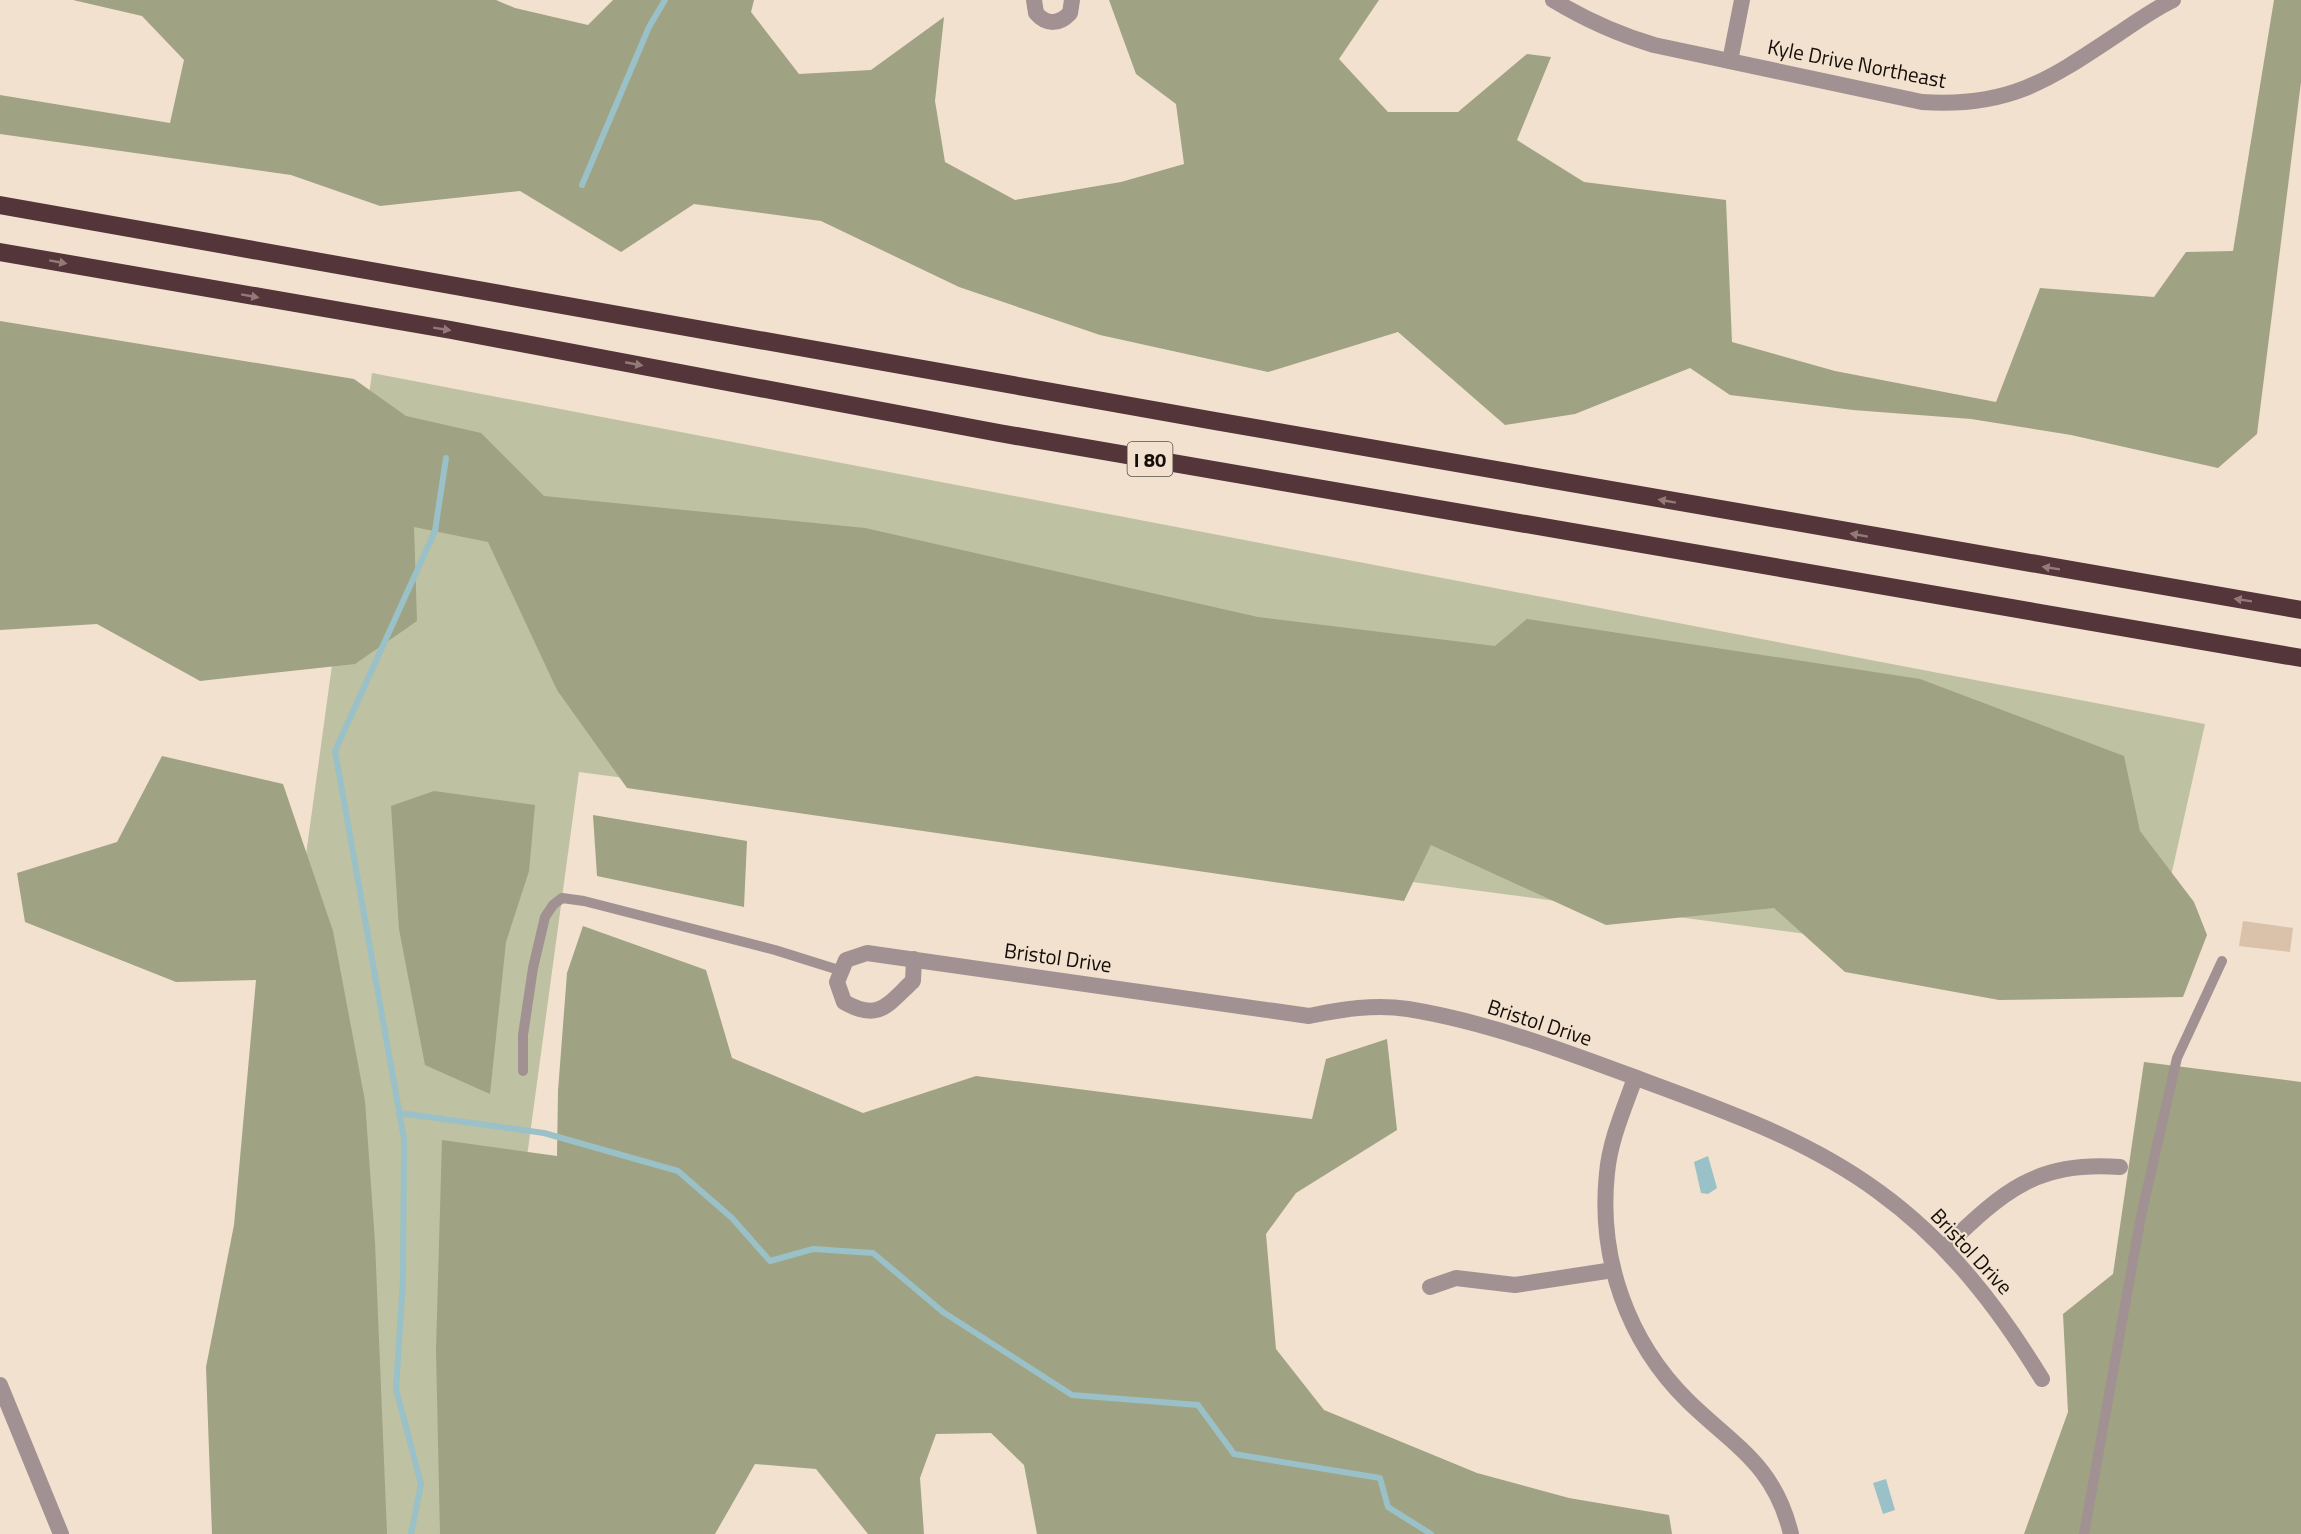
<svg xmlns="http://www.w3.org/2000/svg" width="2301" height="1534" viewBox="0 0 2301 1534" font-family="'Titillium Web',sans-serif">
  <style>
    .green { fill: #bec1a2 }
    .forest { fill: #9fa283 }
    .water { fill: #99c1c7 }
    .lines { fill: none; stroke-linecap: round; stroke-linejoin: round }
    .stream { stroke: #99c1c7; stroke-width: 6 }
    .building { fill: #d9c2a9 }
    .service { stroke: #a19193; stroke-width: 10 }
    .minor { stroke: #a19193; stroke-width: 16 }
    .tertiary { stroke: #a19193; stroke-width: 16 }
    .motorway { stroke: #53353a; stroke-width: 18 }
    .oneway { fill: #937a76 }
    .labels { text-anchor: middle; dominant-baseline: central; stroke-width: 4.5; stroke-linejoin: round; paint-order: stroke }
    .shield { fill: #f2e1cf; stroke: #574d44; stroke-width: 1.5 }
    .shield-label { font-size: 20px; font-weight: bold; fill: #140e08 }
    .street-label { font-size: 21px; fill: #140e08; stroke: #f2e1cf }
  </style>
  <rect width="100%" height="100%" fill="#f2e1cf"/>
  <path class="green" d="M372,373L2205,724L2148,979L579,772L476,1534H213Z"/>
  <g class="forest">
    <path d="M73,0H496L515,8L588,25L613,0H754L751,12L799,74L871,70L944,17L935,101L945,162L1015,200L1121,182L1184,164L1176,104L1136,74L1109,0H1379L1339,59L1388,112H1458L1527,54L1551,57L1517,140L1584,182L1726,200L1732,342L1835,371L1996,402L2040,288L2154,297L2186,252L2233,251L2274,0H2301V82L2257,434L2218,468L2071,435L1971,419L1853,410L1730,395L1690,368L1575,414L1505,425L1398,332L1268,372L1100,335L959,287L821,221L694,204L621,252L520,191L380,206L291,175L0,134V95L170,123L184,60L142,16Z"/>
    <path d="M0,321L354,379L406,416L481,433L544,496L865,528L1258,617L1495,646L1527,619L1920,679L2124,756L2140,831L2194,902L2207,935L2183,997L1999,1000L1845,972L1774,908L1606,925L1431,845L1404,901L627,788L557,690L488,542L414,527L417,621L355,664L200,681L97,624L0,630Z"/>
    <path d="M162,756L283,784L333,931L365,1101L375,1242L387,1534H212L206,1367L234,1225L256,980L176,982L25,922L17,873L117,842Z"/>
    <path d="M434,791L535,805L529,871L506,942L490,1094L425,1065L399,929L391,806Z"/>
    <path d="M593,815L747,841L744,907L597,876Z"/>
    <path d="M583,926L706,970L732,1058L863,1113L976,1076L1312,1119L1326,1059L1387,1039L1397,1130L1296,1193L1266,1234L1276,1349L1324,1410L1477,1473L1569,1498L1669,1515L1672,1534H1037L1024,1465L991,1433L936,1434L920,1478L924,1534H868L816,1469L755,1464L715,1534H440L436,1350L442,1140L557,1156L558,1091L567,973Z"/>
    <path d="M2144,1062L2301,1082V1534H2024L2068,1412L2063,1314L2113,1274Z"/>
  </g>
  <g class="water">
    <path d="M1708,1156L1717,1188L1708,1194L1701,1193L1694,1162Z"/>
    <path d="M1886,1479L1895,1510L1883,1514L1873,1483Z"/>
  </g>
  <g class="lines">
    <g class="stream">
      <path d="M582,185L649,27L665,0"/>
      <path d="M399,1113L544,1133L678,1171L732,1218L770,1261L813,1249L873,1253L943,1312L1072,1395L1198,1405L1234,1454L1380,1478L1388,1507L1431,1534"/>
      <path d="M411,1534L421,1484L396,1389L403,1280L404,1139L335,751L435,531L446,458"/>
    </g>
  </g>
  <path class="building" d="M2243,921L2293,928L2290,952L2239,946Z"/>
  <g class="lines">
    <g class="service">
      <path d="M523,1071V1035L533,968L545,917L553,905L562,898L584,901L775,950L842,971"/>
      <path d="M2084,1534L2141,1216L2177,1058L2222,961"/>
    </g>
    <g class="minor">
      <path d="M1034,0L1036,13C1046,25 1059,25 1070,13L1072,0"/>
      <path d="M1553,0C1586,20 1617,34 1654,45L1922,102C2009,108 2049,80 2118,34C2136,22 2154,9 2173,0"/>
      <path d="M1730,61L1742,0"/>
      <path d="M914,959L913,981C887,1005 879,1022 844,1002L837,982L846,960L867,953L1309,1016C1342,1009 1375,1004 1408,1009C1488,1022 1567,1052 1642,1080C1725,1111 1807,1139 1879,1192C1948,1242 1998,1307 2042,1379"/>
      <path d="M1635,1078C1624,1109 1610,1140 1607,1173C1598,1257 1627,1341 1688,1401C1734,1446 1774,1464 1791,1534"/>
      <path d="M1944,1248C2002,1193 2034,1161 2120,1167"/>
      <path d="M1430,1287L1456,1278L1515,1285L1613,1270"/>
    </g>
    <path class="tertiary" d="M0,1385L61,1534"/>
    <g class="motorway">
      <path d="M0,205C767,338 1533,482 2301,610"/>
      <path d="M0,252L451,330L999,433L2301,658"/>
    </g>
  </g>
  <defs><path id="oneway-solid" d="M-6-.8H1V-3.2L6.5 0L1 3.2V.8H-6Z" transform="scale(1.5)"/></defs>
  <g class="oneway">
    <use href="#oneway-solid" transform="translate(58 262) rotate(10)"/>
    <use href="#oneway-solid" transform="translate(250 296) rotate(10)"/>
    <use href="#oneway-solid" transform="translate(442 329) rotate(9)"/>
    <use href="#oneway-solid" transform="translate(634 364) rotate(11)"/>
    <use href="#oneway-solid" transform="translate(1667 501) rotate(-170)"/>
    <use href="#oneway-solid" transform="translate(1859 535) rotate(-170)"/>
    <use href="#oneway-solid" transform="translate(2051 568) rotate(-171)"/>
    <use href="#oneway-solid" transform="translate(2243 600) rotate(-171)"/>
  </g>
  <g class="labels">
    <rect class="shield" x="1127.5" y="442" width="45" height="34" rx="4.5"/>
    <g class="shield-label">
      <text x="1150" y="459">I 80</text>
    </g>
    <g class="street-label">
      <text transform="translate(1857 63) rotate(11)">Kyle Drive Northeast</text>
      <text transform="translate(1058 957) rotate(8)">Bristol Drive</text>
      <text transform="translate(1540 1022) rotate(18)">Bristol Drive</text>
      <text transform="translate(1972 1251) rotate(47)">Bristol Drive</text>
    </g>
  </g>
</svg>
